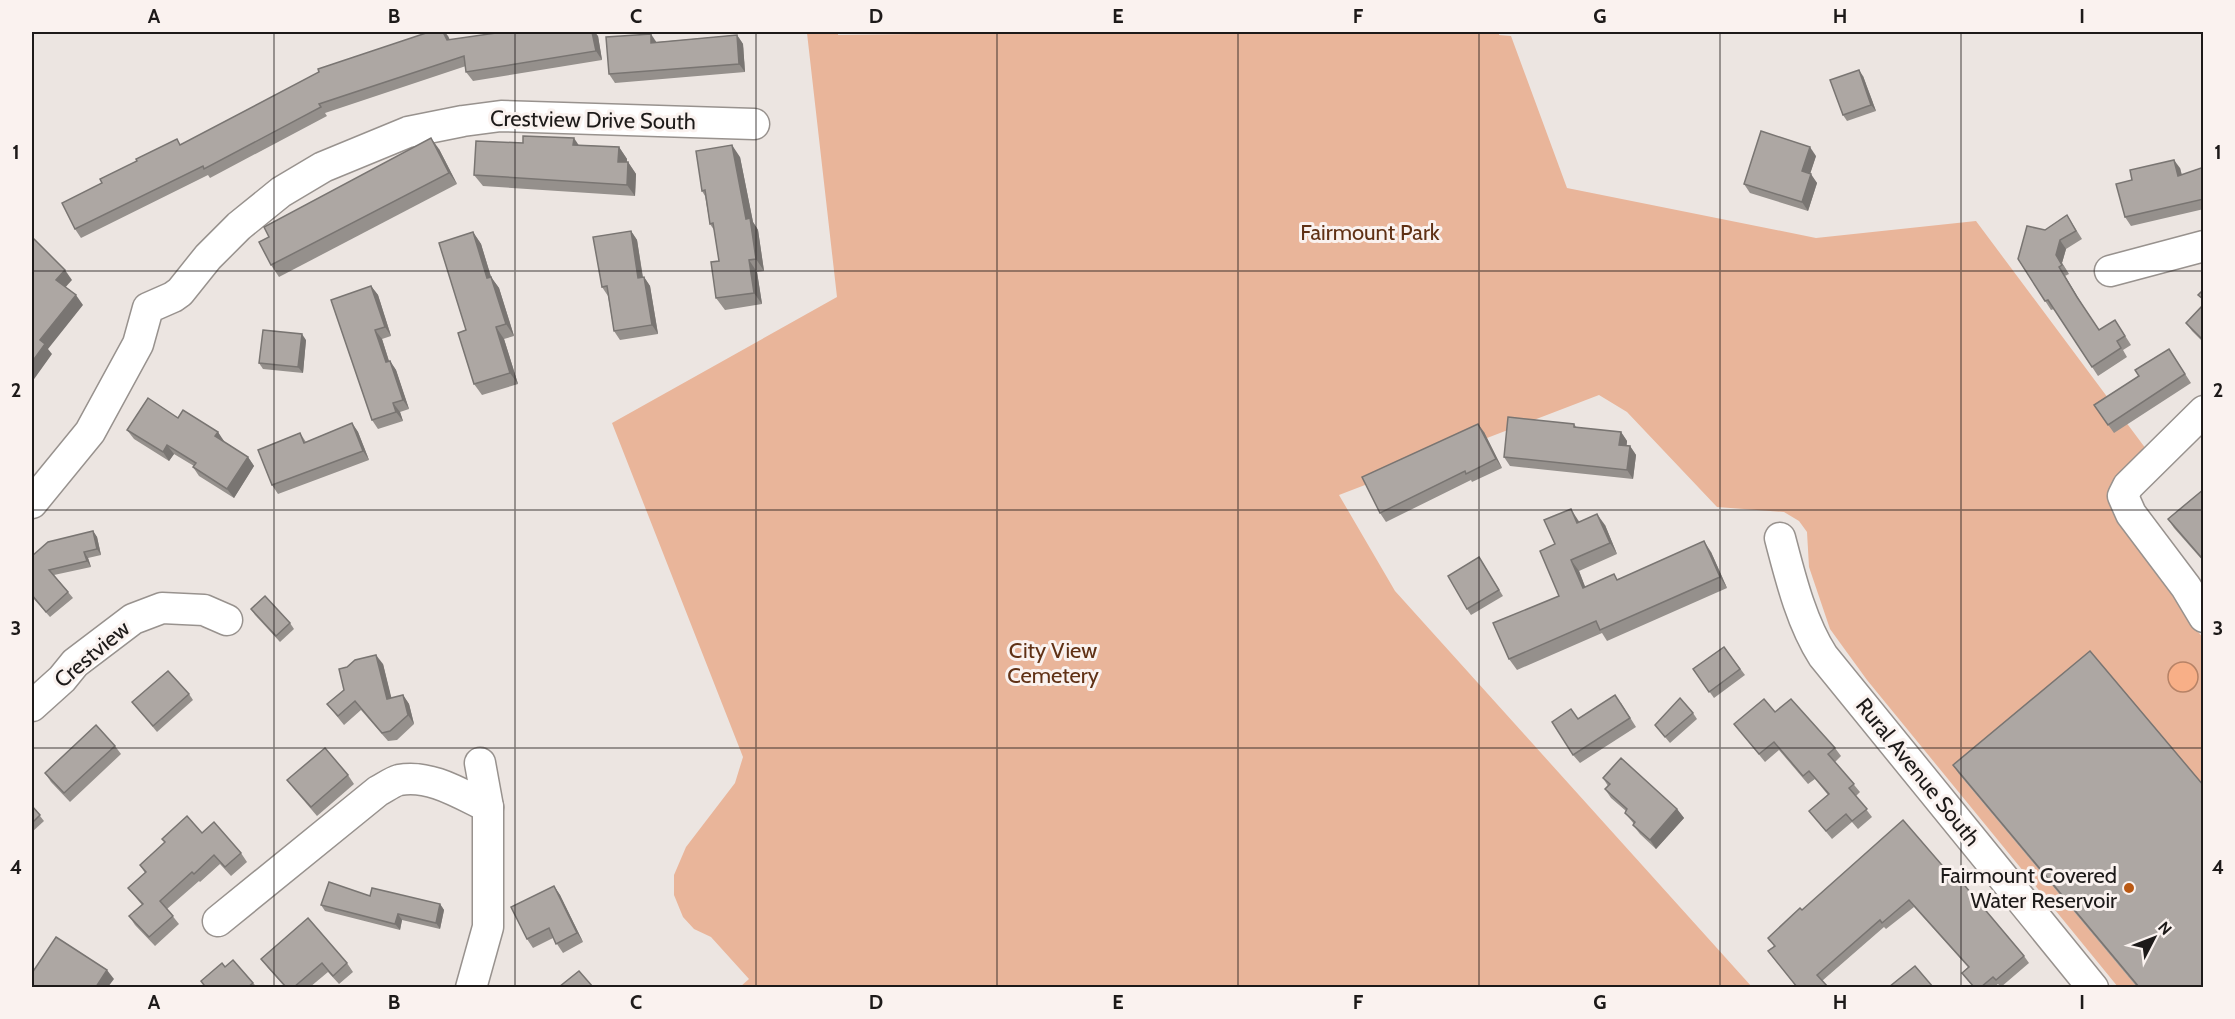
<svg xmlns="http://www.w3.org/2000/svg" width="2235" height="1019" viewBox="0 0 2235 1019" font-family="Cabin,sans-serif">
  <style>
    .green { fill: #e9b59a; fill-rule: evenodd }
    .water { fill: #f8af87; stroke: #b68266; stroke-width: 1.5 }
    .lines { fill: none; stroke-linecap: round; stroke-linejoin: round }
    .minor-casing { stroke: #98928e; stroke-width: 33 }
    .minor { stroke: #fff; stroke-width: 30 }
    .wall { fill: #95908c }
    .shaded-wall { fill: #797572 }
    .building { fill: #ada7a3; stroke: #797572; stroke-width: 1.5 }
    .grid { fill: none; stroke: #1d1a19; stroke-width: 1.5; stroke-opacity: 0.55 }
    .poi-dot { fill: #b95914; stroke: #faf2ef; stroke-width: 2 }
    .labels { text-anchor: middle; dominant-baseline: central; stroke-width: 6; stroke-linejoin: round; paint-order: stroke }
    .street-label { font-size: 22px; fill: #1d1a19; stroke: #faf2ef }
    .park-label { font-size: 22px; fill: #603115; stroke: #faf2ef }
    .poi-label { font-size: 22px; fill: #1d1a19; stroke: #faf2ef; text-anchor: end }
    .neatline { fill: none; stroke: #1d1a19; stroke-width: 2 }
    .grid-label { font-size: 20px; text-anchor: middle; font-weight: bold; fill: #1d1a19 }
  </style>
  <rect width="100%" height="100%" fill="#ece5e1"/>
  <path class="green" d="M824,32H838V35L1077,32H1499V35L1511,36L1567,188L1816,238L1976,221L2146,449L2109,496L2176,588L2185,615L2203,638V788L1959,774L2137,987H2118L1867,680L1830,629L1809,567L1807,532L1799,521L1784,512L1717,507L1627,412L1599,395L1339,495L1395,591L1752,987H740L749,979L711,937L694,929L683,917L674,895V875L686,847L735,783L743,757L612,423L837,297L807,33ZM2191,664L2197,671C2198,690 2183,699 2170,685Z"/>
  <circle class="water" cx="2183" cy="677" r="15"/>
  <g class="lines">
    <defs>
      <g id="minor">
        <path d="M2110,271L2204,246"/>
        <path d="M2204,411L2128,486L2123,496L2131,514L2186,587L2204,617"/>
        <path d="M32,503L90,432L138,344L148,308L173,297L180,292L208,257L239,226L281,192L323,167L408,132L463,121L501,116L754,124"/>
        <path d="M1780,538C1790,576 1801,622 1823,656L2093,988"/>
        <path d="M32,706L62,679L75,663L133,619L162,608L204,610L227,620"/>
        <path d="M218,921L378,791C384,788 392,782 399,780C430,774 461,794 488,807"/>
        <path d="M471,988L488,927V807L480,763"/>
      </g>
    </defs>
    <use href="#minor" class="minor-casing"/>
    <use href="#minor" class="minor"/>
  </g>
  <g class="wall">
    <path d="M553,33L598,36L602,60L473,81L466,72V66L325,113L327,116L210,178L208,175L81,238L75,229L181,144L448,36L450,40Z"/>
    <path d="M737,35L743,44L745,72L615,83L609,74L657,42Z"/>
    <path d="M1863,76L1876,111L1847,121L1843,115Z"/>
    <path d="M579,145L619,147L627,159V162H628L636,174L635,196L483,186L474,175Z"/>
    <path d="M439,149L457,184L279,277L271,265L269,237Z"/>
    <path d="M1816,156L1810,174L1817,183L1808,211L1750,193L1744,184Z"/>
    <path d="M740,157L753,222L758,230L764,271L757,272L762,304L725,310L716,298L719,261L714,230L710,224L705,196L702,191Z"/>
    <path d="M2204,167V209L2131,226L2125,217L2180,168L2182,175Z"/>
    <path d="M2067,215L2082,239L2066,249L2062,263L2069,274L2065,276L2083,306L2099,330L2115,320L2131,345L2123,350L2127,357L2098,376L2054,309L2051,310L2018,259L2045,230Z"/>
    <path d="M631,231L637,240L643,277H644L650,286L658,334L620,340L614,331L608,296L602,287Z"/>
    <path d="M473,232L481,244L491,277L499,288L514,336L504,339L518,384L482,395L474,384L466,330Z"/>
    <path d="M371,286L378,295L391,336L382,339L389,361H390L396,370L409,409L400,412L403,421L378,429L372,420Z"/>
    <path d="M2204,304V343L2192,331L2186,323Z"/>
    <path d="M306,340L303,373L263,369L259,363Z"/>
    <path d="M2169,349L2191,383L2114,433L2094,405L2139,376Z"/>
    <path d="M178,418L218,432L223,442L248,457L254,466L234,498L199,476L193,467L194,466L174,454L169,461L134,439L127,430Z"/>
    <path d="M352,423L358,432L369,460L278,494L272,485L300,433L306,442Z"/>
    <path d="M1574,424L1577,428L1621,432L1627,441L1626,446H1630L1636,455L1633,479L1510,466L1504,457Z"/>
    <path d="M1484,432L1502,468L1472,482L1471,480L1386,522L1380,513Z"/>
    <path d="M2204,489V562L2174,528L2168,519Z"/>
    <path d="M1578,520L1579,522L1605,525L1617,554L1579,571L1585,587L1618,579L1711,552L1727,588L1607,641L1602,633L1517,670L1509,659L1559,596L1555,544Z"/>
    <path d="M93,531L97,537L101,555L88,558L91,567L54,575L73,598L50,617L32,597V556Z"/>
    <path d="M1479,557L1503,596L1471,615L1467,609Z"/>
    <path d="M251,609L290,623L294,629L280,642L255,615Z"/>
    <path d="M1724,647L1745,675L1714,698L1693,669Z"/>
    <path d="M383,664L391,698L403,695L409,704L414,724L397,740L388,741L361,710L344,725L327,704Z"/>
    <path d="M189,694L193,700L157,732L132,702Z"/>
    <path d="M1621,703L1636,727L1580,763L1573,755L1578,719Z"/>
    <path d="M1775,712L1835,748L1841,756L1835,762L1860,792L1856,796L1872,817L1858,829L1852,822L1832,839L1809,811L1828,795L1815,779L1808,784L1779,750L1765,762L1734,724Z"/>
    <path d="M1693,713L1697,719L1670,743L1655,725Z"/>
    <path d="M115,746L121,754L70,802L51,782L45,773Z"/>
    <path d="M1953,765L2204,987H2137L1959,774Z"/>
    <path d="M348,775L354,784L317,816L294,789L287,780Z"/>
    <path d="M1603,778L1677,809L1684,818L1656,849L1640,834L1633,825L1634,824L1625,813L1626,811L1611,798L1605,789L1608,786Z"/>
    <path d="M32,806L44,821L32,832Z"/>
    <path d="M202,833L241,853L247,862L231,876L220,864L200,882L199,881L167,909L179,924L155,946L135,925L129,916L142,905L128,888L145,873L140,865L165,842L162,839Z"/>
    <path d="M1947,871L2024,956L2029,963L2001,987L1998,984L1994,987H1973L1962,973L1968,967L1914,907L1886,929L1884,927L1822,981L1828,987H1797L1768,951L1774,946L1768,938L1802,910Z"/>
    <path d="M554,886L560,895L583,942L563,953L553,938L533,948L527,939Z"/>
    <path d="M370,896L440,904L444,910L440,929L402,920L400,930L325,911L321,905Z"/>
    <path d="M261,959L347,963L353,972L339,984L328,972L310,987H285L268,968Z"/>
    <path d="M225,967L253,983L257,987H201L204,986L201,981Z"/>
  </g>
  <g class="shaded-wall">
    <path d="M443,32H445L448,36L453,49L447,40Z"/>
    <path d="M592,32H595L598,36L602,60L596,51Z"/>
    <path d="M651,34L657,43H651Z"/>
    <path d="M737,35L743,44L745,72L739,64Z"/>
    <path d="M1859,70L1863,76L1876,111L1871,105Z"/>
    <path d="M431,138L439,149L457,184L449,173Z"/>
    <path d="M574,138L582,150L573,145Z"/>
    <path d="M732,145L740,157L753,222L758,230L764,271L756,259L746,219Z"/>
    <path d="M619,147L627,159L626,174L618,162Z"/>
    <path d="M1810,147L1816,156L1808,180L1802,171Z"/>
    <path d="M2174,160L2180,168L2184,185L2178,176Z"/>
    <path d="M628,162L636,174L635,196L627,185Z"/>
    <path d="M1811,174L1817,183L1808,211L1802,202Z"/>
    <path d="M631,231L637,240L644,286L638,278Z"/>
    <path d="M473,232L481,244L495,290L487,278Z"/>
    <path d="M2060,240L2066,249L2062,263L2069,274L2056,255Z"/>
    <path d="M749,260L757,272L762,304L754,293Z"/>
    <path d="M2059,267L2065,276L2083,306L2077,297Z"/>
    <path d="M65,270L72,280L63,290L56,280Z"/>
    <path d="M491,277L499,288L514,336L506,324Z"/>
    <path d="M644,277L650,286L658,334L652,325Z"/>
    <path d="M371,286L378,295L391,336L385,327Z"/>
    <path d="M76,295L83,305L48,349L52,354L32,382V362L40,340Z"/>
    <path d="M496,327L504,339L518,384L510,373Z"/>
    <path d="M375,330L382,339L392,371L386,362Z"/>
    <path d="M302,334L306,340L303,373L298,367Z"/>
    <path d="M390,361L396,370L409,409L403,400Z"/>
    <path d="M393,403L400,412L403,421L396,412Z"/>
    <path d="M352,423L358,432L369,460L363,451Z"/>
    <path d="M1478,424L1484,432L1502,468L1496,459Z"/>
    <path d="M218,432L224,441L221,445L215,436Z"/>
    <path d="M1621,432L1627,441L1626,454L1619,445Z"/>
    <path d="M167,445L174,454L169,461L163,452Z"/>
    <path d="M1630,446L1636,455L1633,479L1627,470Z"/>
    <path d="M248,457L254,466L234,498L227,489Z"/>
    <path d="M1571,509L1578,520L1585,534L1577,523Z"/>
    <path d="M1597,514L1605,525L1617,554L1610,543Z"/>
    <path d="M93,531L97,537L101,555L97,549Z"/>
    <path d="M1704,541L1711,552L1727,588L1720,577Z"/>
    <path d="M84,552L88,558L91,567L87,561Z"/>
    <path d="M1571,560L1579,571L1590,599L1583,588Z"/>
    <path d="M376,655L383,664L394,708L387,699Z"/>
    <path d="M403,695L409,704L414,724L408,715Z"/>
    <path d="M1677,809L1684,818L1656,849L1650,840Z"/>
    <path d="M554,886L560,895L583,942L577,933Z"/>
    <path d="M440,904L444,910L440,929L436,923Z"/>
    <path d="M398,914L402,920L400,930L395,924Z"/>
    <path d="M107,970L114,979L108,987H96Z"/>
  </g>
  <g class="building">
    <path d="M429,32H443L447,40L503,32H549V33L562,32H592L596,51L466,72L464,56L319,104L321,107L204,169L203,166L75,229L62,203L102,183L100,179L137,161L136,159L177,139L180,145L319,72L318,69Z"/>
    <path d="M651,34V43L737,35L739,64L609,74L606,37Z"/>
    <path d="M1859,70L1871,105L1843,115L1830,80Z"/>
    <path d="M1761,131L1810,147L1802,171L1811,174L1802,202L1744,184Z"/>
    <path d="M523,136L574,138L573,145L619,147L618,162H628L627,185L474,175L476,141L523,143Z"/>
    <path d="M431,138L449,173L271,265L259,242L269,237L264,227Z"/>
    <path d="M732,145L746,219L750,218L756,259L749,260L754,293L716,298L711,262L719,261L713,223L710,224L705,190L702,191L696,151Z"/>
    <path d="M2174,160L2178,176L2204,167V199L2125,217L2116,184L2132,180L2130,170Z"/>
    <path d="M2067,215L2076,231L2060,240L2056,255L2062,265L2059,267L2077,297L2099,330L2115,320L2125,336L2117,341L2121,348L2092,367L2048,300L2045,301L2018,259L2027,226L2045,230Z"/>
    <path d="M631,231L638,278L644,277L652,325L614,331L607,286L602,287L593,237Z"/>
    <path d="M473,232L487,278L491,277L506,324L496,327L510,373L474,384L458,333L466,330L439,243Z"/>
    <path d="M32,237L65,270L56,280L76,295L40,340L45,344L32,362Z"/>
    <path d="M371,286L385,327L375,330L386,362L390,361L403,400L393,403L396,412L372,420L331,300Z"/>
    <path d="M2204,289V300L2198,295Z"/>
    <path d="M2204,304V339L2203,340L2186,323Z"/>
    <path d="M263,330L302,334L298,367L259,363Z"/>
    <path d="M2169,349L2185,374L2108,425L2094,405L2139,376L2135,370Z"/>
    <path d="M148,398L178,418L183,410L218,432L215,436L248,457L227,489L193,467L196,463L167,445L163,452L127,430Z"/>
    <path d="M1508,417L1574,424V427L1621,432L1619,445L1630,446L1627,470L1504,457Z"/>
    <path d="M352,423L363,451L272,485L258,450L300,433L304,443Z"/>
    <path d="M1478,424L1496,459L1466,474L1465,471L1380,513L1362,477Z"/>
    <path d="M2204,489V555L2201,557L2168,519Z"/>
    <path d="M1571,509L1577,523L1597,514L1610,543L1571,560L1583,588L1614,574L1617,580L1704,541L1720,577L1600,630L1596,621L1509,659L1493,623L1559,596L1540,551L1555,544L1544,520Z"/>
    <path d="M93,531L97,549L84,552L87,561L49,570L68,592L46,612L32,595V556L48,542Z"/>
    <path d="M1479,557L1499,590L1467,609L1448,576Z"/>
    <path d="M265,596L290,623L276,636L251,609Z"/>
    <path d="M1724,647L1740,669L1709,692L1693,669Z"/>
    <path d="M2090,651L2204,786V987H2139L1953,765Z"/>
    <path d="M376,655L387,699L403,695L408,715L390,731L382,733L355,701L338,716L327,704L344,690L339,669L347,667L355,660Z"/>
    <path d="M168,671L189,694L153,726L132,702Z"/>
    <path d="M1615,695L1630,718L1573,755L1552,722L1571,709L1578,719Z"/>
    <path d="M1680,698L1693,713L1665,737L1655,725Z"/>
    <path d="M1764,699L1775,712L1791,699L1835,748L1828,754L1854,784L1849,788L1867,809L1852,821L1846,814L1826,831L1809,811L1829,794L1809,771L1803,776L1774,742L1759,754L1734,724Z"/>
    <path d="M96,725L115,746L64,793L45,773Z"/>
    <path d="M325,748L348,775L311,807L287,780Z"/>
    <path d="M1621,758L1677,809L1650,840L1633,825L1635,822L1625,813L1627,809L1605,789L1610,784L1603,778Z"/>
    <path d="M32,806L40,815L32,823Z"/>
    <path d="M187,816L202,833L214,822L241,853L225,867L214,855L194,874L192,872L160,901L173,916L149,937L129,916L143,904L128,888L146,872L140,865L165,842L162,839Z"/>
    <path d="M1903,820L1947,871L1950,868L2024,956L1996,980L1993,977L1981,987H1974L1962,973L1969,967L1909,900L1882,923L1880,920L1817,975L1828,987H1797L1768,951L1775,946L1768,938L1800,908L1802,910Z"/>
    <path d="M329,882L370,896L372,888L440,904L436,923L398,914L395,924L321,905Z"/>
    <path d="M554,886L577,933L556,944L549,928L527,939L511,907Z"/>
    <path d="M308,918L347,963L333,976L322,963L294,987H286L261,959Z"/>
    <path d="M56,937L107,970L96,987H32V973Z"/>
    <path d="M233,960L253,983L248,987H201L204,985L201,981L222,963L225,967Z"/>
    <path d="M1915,966L1933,987H1889Z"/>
    <path d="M579,971L593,987H559Z"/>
  </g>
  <path class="grid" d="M274,32V988M515,32V988M756,32V988M997,32V988M1238,32V988M1479,32V988M1720,32V988M1961,32V988M32,271H2204M32,510H2204M32,748H2204"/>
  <circle class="poi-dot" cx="2129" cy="888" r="6"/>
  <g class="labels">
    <g class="street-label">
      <text transform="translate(593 120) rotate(1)">Crestview Drive South</text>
      <text transform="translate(92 654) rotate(-40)">Crestview</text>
      <text transform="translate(1918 772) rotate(51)">Rural Avenue South</text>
    </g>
    <g class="park-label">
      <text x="1370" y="232">Fairmount Park</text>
      <text x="1053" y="650">City View<tspan x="1053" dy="25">Cemetery</tspan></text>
    </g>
    <g class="poi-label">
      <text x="2117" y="875">Fairmount Covered<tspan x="2117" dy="25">Water Reservoir</tspan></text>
    </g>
  </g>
  <rect width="2235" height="1019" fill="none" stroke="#faf2ef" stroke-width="66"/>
  <g transform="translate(2154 938) rotate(48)" stroke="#faf2ef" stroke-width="4.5" paint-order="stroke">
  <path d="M0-4.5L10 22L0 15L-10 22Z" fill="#1d1a19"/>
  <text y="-9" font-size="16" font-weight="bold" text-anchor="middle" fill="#1d1a19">N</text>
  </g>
  <rect x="33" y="33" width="2169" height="953" class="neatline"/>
  <g class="grid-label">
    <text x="154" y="23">A</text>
    <text x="394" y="23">B</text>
    <text x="636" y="23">C</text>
    <text x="876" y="23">D</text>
    <text x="1118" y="23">E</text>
    <text x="1358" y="23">F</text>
    <text x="1600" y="23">G</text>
    <text x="1840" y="23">H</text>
    <text x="2082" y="23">I</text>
    <text x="16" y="159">1</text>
    <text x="2218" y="159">1</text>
    <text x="16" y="397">2</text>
    <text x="2218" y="397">2</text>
    <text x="16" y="635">3</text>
    <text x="2218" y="635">3</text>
    <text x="16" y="874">4</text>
    <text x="2218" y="874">4</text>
    <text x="154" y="1009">A</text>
    <text x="394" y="1009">B</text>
    <text x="636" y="1009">C</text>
    <text x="876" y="1009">D</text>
    <text x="1118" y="1009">E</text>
    <text x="1358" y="1009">F</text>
    <text x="1600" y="1009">G</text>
    <text x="1840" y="1009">H</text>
    <text x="2082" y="1009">I</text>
  </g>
</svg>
